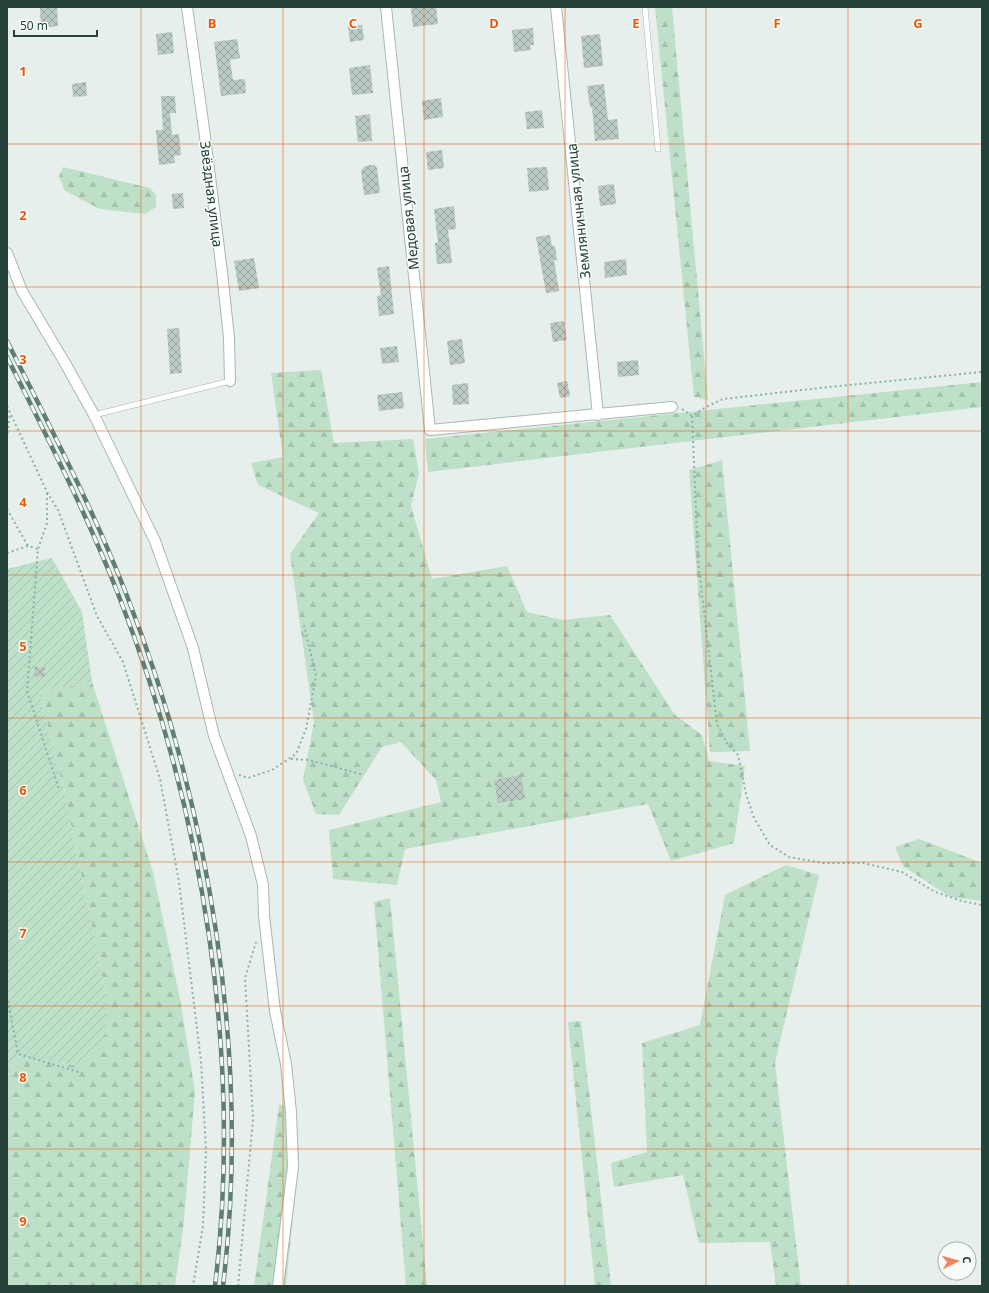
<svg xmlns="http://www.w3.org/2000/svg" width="989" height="1293" viewBox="0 0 989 1293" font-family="'Noto Sans',sans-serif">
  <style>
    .forest { fill: url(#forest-firs) }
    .garden { fill: url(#garden-furrows) }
    .building { fill: url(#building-cross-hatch) }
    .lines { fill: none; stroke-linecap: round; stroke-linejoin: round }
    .service-casing { stroke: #a8b8b2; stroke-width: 6 }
    .minor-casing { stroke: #a8b8b2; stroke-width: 12 }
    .path { stroke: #86b3a5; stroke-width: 2; stroke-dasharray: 2 3; stroke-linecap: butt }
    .service { stroke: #fff; stroke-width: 5 }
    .minor { stroke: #fff; stroke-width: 10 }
    .rail-casing { stroke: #5f7d75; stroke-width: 4.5 }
    .rail { stroke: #f7fbf9; stroke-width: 3; stroke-dasharray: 9; stroke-linecap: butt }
    .grid { fill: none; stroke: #e8590c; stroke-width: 1; stroke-opacity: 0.55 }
    .labels { text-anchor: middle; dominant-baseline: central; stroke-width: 3; stroke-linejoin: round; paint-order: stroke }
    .street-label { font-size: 14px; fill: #24423a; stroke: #f7fbf9 }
    .grid-label { font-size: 13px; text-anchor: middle; font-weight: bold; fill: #e8590c; stroke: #f7fbf9; stroke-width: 3; stroke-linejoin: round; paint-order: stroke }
  </style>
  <defs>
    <pattern id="forest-firs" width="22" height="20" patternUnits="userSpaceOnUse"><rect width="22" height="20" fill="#bfe0c8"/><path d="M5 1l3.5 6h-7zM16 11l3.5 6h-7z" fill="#a4c1ad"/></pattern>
    <pattern id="garden-furrows" width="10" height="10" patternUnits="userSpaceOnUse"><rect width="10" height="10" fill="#bfe0c8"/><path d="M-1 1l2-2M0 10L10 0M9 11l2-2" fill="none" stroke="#a4c1ad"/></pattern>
    <pattern id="building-cross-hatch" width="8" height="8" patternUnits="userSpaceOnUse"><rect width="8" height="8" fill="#bbcac4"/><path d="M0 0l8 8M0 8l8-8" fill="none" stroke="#98a6a0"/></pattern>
  </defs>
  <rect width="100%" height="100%" fill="#e6efeb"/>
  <g class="forest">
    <path d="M655,7H672L708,400L694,397Z"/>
    <path d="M63,167L150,188L156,195V207L145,214L100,209L65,191L59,177Z"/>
    <path d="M321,370L334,443L413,439L419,473L411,506L432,579L507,566L527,612L562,620L610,615L675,715L702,735L709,761L745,766L734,843L671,861L648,804L405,849L397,885L333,879L329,830L441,802L436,780L401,742L382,747L339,815L316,814L303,780L314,722L290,554L319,513L258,485L251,463L283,457L271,373Z"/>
    <path d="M982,382V407L428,472L425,439Z"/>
    <path d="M722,460L750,751L710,752L689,470Z"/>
    <path d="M92,682L153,872L180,999L195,1091L184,1221L175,1286H7V1077L16,1057L82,1066L107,1000L64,790L39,692Z"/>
    <path d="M919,839L982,863V901L950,897L903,866L895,847Z"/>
    <path d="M786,865L819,875L775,1063L801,1286H776L770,1242L699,1243L683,1175L614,1187L611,1163L647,1152L642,1043L700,1025L725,895Z"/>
    <path d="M390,898L427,1286H406L374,902Z"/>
    <path d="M581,1021L611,1286H595L568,1022Z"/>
    <path d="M295,1104L299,1158L286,1286H254L279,1105Z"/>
  </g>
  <path class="garden" d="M52,558L82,612L92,682L39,692L64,790L107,1000L104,1046L82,1066L16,1057L7,1077V569Z"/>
  <g class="building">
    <path d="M40,7H57L58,26L41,28Z"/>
    <path d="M422,7H436L438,24L413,27L411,8Z"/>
    <path d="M362,25L364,40L350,42L348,26Z"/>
    <path d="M533,28L534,45H530L531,50L514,52L512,30Z"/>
    <path d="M172,32L174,53L158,55L156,34Z"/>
    <path d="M600,34L603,66L584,68L581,36Z"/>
    <path d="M237,39L240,58L230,60L233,80L245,79L246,93L221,96L214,42Z"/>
    <path d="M370,65L373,93L352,95L349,68Z"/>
    <path d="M86,82L87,96L73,97L72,84Z"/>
    <path d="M604,84L608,120L617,119L619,139L595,141L592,107L590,108L587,86Z"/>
    <path d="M161,96H175L176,113H170L172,135L179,134L181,155L174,156L175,163L159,165L156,130H163Z"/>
    <path d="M441,98L443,117L424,120L422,101Z"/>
    <path d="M542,110L544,128L527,129L525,112Z"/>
    <path d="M370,114L372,141L358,142L355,116Z"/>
    <path d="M442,150L444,168L428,170L426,152Z"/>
    <path d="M369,165H374L377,168L380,193L364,195L361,171L364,167Z"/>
    <path d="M547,167L549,190L529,192L527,168Z"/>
    <path d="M614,184L616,204L600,206L598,186Z"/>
    <path d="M183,193L184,208L173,209L172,194Z"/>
    <path d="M454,206L456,229L448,230L452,263L437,264L435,243H438L434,209Z"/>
    <path d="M550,235L552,246H555L557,260H554L559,291L546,293L536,237Z"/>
    <path d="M254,258L259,288L239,291L234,261Z"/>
    <path d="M626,259L627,275L605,278L604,262Z"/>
    <path d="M389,266L394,314L379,316L377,296L381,295L377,268Z"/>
    <path d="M564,321L567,340L553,342L550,323Z"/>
    <path d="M179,328L182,373L170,374L167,329Z"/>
    <path d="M462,339L465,363L450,365L447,341Z"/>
    <path d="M397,346L399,362L382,364L380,348Z"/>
    <path d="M638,360L639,375L618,377L617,362Z"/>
    <path d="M567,381L570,396L560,398L557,383Z"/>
    <path d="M468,383L469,404L453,405L452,385Z"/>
    <path d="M402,392L404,408L379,411L377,395Z"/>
    <path d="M35,667L45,668L44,677L34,676Z"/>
    <path d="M521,775L525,799L498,803L494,780Z"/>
  </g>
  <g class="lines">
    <defs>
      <g id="service">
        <path d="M645,7L658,149"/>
        <path d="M94,415L230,381"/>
      </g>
      <g id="minor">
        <path d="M187,7L204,129L222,272L229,338L230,381"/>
        <path d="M386,7L430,430L672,407"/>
        <path d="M556,7L598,415"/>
        <path d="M7,253L22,291L65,363L94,415L155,541L193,648L214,736L251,836L263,885L264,916L275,1011L286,1064L291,1112L293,1167L278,1286"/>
      </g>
    </defs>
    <use href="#service" class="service-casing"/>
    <use href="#minor" class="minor-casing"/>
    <g class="path">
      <path d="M7,406L47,492L58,510L97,616L123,662L160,779L179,882L201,1061L206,1150L203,1226L193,1286"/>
      <path d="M682,409L692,416L706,407L723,399L829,387L982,372"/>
      <path d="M692,416L698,559L717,724L727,743L738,755L746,794L754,818L770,845L789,857L823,863H863L902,872L935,892L962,901L982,905"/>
      <path d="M7,438L10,413"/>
      <path d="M47,493V523L38,549L27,691L59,789"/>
      <path d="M7,509L28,546"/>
      <path d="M7,553L28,546L38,549"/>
      <path d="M291,759L309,760L364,775"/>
      <path d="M239,775L248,778L272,770L296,754L306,729L316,676L304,625"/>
      <path d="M7,996L18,1054L82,1073"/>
      <path d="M238,1286L253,1119L245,978L256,942"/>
    </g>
    <use href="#service" class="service"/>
    <use href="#minor" class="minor"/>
    <defs>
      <g id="rail">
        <path d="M7,341C49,425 93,508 127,596C210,808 251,1059 223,1286"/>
        <path d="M7,357C47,437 88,516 120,599C203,812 243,1058 215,1286"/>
      </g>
    </defs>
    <use href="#rail" class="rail-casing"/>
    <use href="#rail" class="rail"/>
  </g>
  <path class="grid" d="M141,7V1286M283,7V1286M424,7V1286M565,7V1286M706,7V1286M848,7V1286M7,144H982M7,287H982M7,431H982M7,575H982M7,718H982M7,862H982M7,1006H982M7,1149H982"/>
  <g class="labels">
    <g class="street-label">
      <text transform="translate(212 194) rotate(83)">Звёздная улица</text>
      <text transform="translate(578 211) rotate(-96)">Земляничная улица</text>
      <text transform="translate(408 218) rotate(-96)">Медовая улица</text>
    </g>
  </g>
  <g class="grid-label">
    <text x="212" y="28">B</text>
    <text x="353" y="28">C</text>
    <text x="494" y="28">D</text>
    <text x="636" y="28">E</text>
    <text x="777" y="28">F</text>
    <text x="918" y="28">G</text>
    <text x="23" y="76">1</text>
    <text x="23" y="220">2</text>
    <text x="23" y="364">3</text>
    <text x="23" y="507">4</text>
    <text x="23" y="651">5</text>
    <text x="23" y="795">6</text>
    <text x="23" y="938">7</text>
    <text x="23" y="1082">8</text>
    <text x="23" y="1226">9</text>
  </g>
  <rect width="989" height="1293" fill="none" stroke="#24423a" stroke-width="16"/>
  <g transform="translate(957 1261) rotate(84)"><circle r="19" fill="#f7fbf9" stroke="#a3b1ad"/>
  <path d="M0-3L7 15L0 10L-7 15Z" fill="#f4845f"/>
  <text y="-6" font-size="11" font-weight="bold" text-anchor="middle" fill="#24423a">С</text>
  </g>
  <path d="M14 30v6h83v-6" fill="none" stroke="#24423a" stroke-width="2"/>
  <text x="20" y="30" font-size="12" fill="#24423a" stroke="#f7fbf9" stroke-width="3" paint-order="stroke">50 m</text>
</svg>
